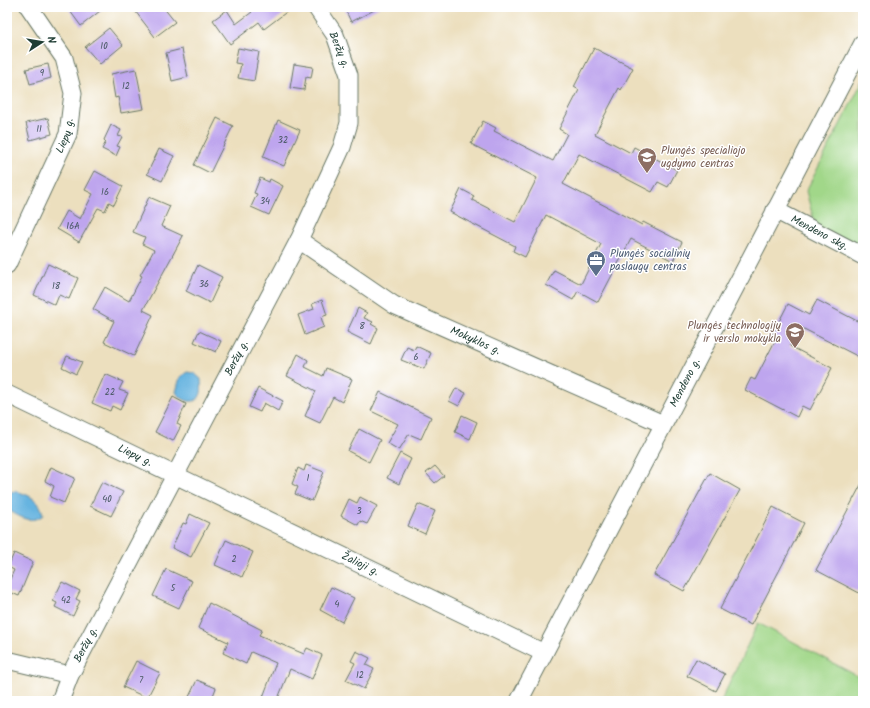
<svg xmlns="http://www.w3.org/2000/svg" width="870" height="708" viewBox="0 0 870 708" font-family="Kalam,sans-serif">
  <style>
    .green { fill: #a1d789; stroke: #608a5e }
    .water { fill: #66b4e0; stroke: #42788a }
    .building { fill: #bea5ee }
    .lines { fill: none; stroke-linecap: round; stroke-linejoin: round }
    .minor-casing { stroke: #677664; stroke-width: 19 }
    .minor { stroke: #fff; stroke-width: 17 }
    .labels { text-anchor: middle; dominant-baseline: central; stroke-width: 3; stroke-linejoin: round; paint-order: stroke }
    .number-label { font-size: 9px; fill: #475762 }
    .street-label { font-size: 11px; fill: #1f3d34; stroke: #fff }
    .education-label { font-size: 11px; fill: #785e54; stroke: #fff; text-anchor: start }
    .service-label { font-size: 11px; fill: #4e5e75; stroke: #fff; text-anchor: start }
  </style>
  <rect width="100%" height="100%" fill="#fff"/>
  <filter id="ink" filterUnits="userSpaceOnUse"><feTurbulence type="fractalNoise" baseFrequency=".025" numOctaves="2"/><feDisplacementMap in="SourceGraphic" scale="8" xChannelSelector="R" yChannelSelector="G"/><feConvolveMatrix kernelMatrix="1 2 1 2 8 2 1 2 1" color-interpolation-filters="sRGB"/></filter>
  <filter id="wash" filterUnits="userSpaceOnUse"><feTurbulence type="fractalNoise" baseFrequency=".012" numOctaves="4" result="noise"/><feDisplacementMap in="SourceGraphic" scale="16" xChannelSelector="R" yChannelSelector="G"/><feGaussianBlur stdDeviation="0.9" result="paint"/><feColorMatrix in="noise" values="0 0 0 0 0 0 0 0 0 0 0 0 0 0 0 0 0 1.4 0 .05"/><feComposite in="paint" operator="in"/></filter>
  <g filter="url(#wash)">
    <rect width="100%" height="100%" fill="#ecdfbe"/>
    <g class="green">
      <path d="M863,80V250L815,225L806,191Z"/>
      <path d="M758,623L863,679V701H721Z"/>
    </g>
    <g class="water">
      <path d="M187,372L194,373L201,379C201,383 202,388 201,393C197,407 181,401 176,392L180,377Z"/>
      <path d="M16,491C29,495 41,500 43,515C31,525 18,516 7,509V495L10,492Z"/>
    </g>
    <g id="blocks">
      <g class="building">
        <path d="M67,7H105L81,26Z"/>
        <path d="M132,7H163L175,22L155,37Z"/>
        <path d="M248,7H293L264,29L259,22L230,44L213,20L227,10L236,24L252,12Z"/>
        <path d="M344,7H380L351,22Z"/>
        <path d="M109,28L123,45L100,64L85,47Z"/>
        <path d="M238,48L259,52L254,81L238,78L241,64L235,63Z"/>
        <path d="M594,48L633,68L621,90L619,88L595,134L631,153L634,147L677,170L668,187L658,182L652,192L579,154L563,184L642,225L643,222L682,242L673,261L631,239L598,302L578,291L573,300L546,285L554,270L581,284L601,244L546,215L525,257L513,251L515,246L450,212L461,189L474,196L472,200L515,222L537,178L471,144L483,121L496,128L494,131L553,161L567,134L559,129L579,90L574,87Z"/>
        <path d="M182,49L188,77L172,81L166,53Z"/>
        <path d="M48,64L51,78L30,84L26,69Z"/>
        <path d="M294,64L313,67L311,78L306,77L304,90L290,88Z"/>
        <path d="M136,69L144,109L121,113L118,97L115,98L111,74Z"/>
        <path d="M48,118L52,134L30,140L26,123Z"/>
        <path d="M217,118L233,126L210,173L194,165Z"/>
        <path d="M278,120L300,130L284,166L263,157Z"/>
        <path d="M111,125L121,130L118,136L122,137L117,146L120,147L116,156L102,149L106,142L104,140Z"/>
        <path d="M159,149L174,156L162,181L147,174Z"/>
        <path d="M95,171L123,186L114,205L109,202L105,211L98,208L79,242L57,229L67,211L80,219L93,194L85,190Z"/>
        <path d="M260,178L269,182L270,179L283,186L269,215L251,207L257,194L254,193Z"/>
        <path d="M149,197L170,206L161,226L183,236L143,310L153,315L134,356L104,342L114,321L93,309L105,287L129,301L142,276L140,275L154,250L142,244L145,237L133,232Z"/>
        <path d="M48,264L78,278L69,299L59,295L55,305L34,295Z"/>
        <path d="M198,265L222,277L210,303L186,291Z"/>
        <path d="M322,300L327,315L321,317L324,327L305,335L298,315L314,309L312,304Z"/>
        <path d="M817,300L863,324V359L800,327L790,346L832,368L810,410L802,406L797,417L745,390L751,378L755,380L776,339L771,337L788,304L809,315Z"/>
        <path d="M358,308L367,313L364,318L373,322L371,324L378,328L371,344L347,332Z"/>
        <path d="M199,331L221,341L216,352L194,342Z"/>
        <path d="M416,346L431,353L424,369L401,360L407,347L414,350Z"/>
        <path d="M298,354L308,360L305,367L323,376L326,368L352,379L342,402L333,397L320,423L305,416L316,391L287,376Z"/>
        <path d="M67,356L82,362L76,374L62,367Z"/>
        <path d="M105,374L123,382L119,390L128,393L120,410L112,406L110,411L92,403Z"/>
        <path d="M258,388L283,401L278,411L264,403L260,412L249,407Z"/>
        <path d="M456,388L466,393L459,406L449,401Z"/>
        <path d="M380,392L431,417L421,439L409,434L399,450L387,443L398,424L371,411Z"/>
        <path d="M173,397L186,404L177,424L181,426L173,441L155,432Z"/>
        <path d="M462,415L477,422L470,439L455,432Z"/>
        <path d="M359,429L380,440L369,462L348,451Z"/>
        <path d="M400,453L411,459L399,484L387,478Z"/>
        <path d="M306,465L324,472L312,501L295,494L298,487L292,484L298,468L304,471Z"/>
        <path d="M435,466L444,476L435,483L426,473Z"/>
        <path d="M51,467L75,478L64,503L50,497L54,486L45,481Z"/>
        <path d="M710,473L740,490L684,591L654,575Z"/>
        <path d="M863,481V595L816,570Z"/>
        <path d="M102,482L123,492L111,516L90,506Z"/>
        <path d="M360,497L377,506L367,524L360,521L358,525L341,516L349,499L357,503Z"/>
        <path d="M418,504L435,511L425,534L408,526Z"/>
        <path d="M773,507L804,523L751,625L720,609Z"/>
        <path d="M190,514L209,523L191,557L172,548L183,523L186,524Z"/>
        <path d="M226,540L253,552L242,577L215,565Z"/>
        <path d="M14,553L33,562L19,596L7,591V586L14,570L8,567Z"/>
        <path d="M166,569L192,581L179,608L153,596Z"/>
        <path d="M62,582L80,591L76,599L80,601L73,616L55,607L57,603L53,601Z"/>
        <path d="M331,587L354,598L342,622L320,610Z"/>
        <path d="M209,603L262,630L259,635L304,654L307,648L322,655L312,679L290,669L277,701L263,697L276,663L251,652L246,664L223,653L228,642L198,628Z"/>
        <path d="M356,651L370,658L366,665L374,669L364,689L346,680L355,663L351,661Z"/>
        <path d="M696,659L725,674L716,691L687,676Z"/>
        <path d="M136,661L160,673L147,698L123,687Z"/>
        <path d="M197,680L216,688L211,701H187Z"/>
      </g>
    </g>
  </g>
  <g filter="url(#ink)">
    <use href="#blocks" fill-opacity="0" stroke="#677664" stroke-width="1"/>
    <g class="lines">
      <defs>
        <g id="minor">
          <path id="s1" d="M775,210L863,256"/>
          <path id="s2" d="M299,240L394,305L663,424"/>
          <path id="s3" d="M7,265L68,134L73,93L64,58L29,7"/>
          <path id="s4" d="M7,394L544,653"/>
          <path d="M7,660L70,675"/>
          <path id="s5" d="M60,701L70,675L299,240L342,147L349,123V75L335,35L316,7"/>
          <path id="s6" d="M519,701L863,43"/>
        </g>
      </defs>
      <use href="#minor" class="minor-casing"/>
      <use href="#minor" class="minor"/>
    </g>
  </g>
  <defs>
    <symbol id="school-pin" viewBox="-11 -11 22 30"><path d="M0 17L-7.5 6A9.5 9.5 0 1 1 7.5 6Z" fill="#8d6e63" stroke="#fff"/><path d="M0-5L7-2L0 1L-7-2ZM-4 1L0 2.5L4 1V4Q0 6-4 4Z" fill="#fff"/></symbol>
    <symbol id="office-pin" viewBox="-11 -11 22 30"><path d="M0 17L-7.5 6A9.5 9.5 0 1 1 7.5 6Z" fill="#5c6f8a" stroke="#fff"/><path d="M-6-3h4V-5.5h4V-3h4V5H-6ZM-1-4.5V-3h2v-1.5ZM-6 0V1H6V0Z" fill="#fff"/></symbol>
  </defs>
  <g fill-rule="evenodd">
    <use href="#school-pin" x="636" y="146" width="22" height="30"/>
    <use href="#office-pin" x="585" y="249" width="22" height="30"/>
    <use href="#school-pin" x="784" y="321" width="22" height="30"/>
  </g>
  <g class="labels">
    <g class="number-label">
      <text x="104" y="46">10</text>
      <text x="42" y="73">9</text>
      <text x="126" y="86">12</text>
      <text x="39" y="129">11</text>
      <text x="283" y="140">32</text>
      <text x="105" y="192">16</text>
      <text x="265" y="201">34</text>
      <text x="73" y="226">16A</text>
      <text x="204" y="284">36</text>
      <text x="56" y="286">18</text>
      <text x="362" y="326">8</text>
      <text x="416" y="357">6</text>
      <text x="110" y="392">22</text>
      <text x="308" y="478">1</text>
      <text x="107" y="499">40</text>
      <text x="359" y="511">3</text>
      <text x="234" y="559">2</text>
      <text x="173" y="588">5</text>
      <text x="66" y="600">42</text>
      <text x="337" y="604">4</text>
      <text x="360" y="675">12</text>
      <text x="141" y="680">7</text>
    </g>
    <g class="street-label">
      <text transform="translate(339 50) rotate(68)">Beržų g.</text>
      <text stroke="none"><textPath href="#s3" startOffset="142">Liepų g.</textPath></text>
      <text stroke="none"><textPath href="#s1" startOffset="50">Mendeno skg.</textPath></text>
      <text stroke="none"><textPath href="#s2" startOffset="204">Mokyklos g.</textPath></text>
      <text stroke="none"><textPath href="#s5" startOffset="386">Beržų g.</textPath></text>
      <text stroke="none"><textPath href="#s6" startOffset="359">Mendeno g.</textPath></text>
      <text stroke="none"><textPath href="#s4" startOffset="142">Liepų g.</textPath></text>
      <text stroke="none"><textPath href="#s4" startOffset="392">Žalioji g.</textPath></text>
      <text stroke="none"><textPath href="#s5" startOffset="62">Beržų g.</textPath></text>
    </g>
    <g class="education-label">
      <text x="661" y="151">Plungės specialiojo<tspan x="661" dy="13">ugdymo centras</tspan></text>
      <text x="781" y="326" text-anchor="end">Plungės technologijų<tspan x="781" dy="13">ir verslo mokykla</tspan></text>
    </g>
    <g class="service-label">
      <text x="610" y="254">Plungės socialinių<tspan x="610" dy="13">paslaugų centras</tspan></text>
    </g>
  </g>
  <rect width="870" height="708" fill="none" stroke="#fff" stroke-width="24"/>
  <g transform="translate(42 42) rotate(78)" stroke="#ffffff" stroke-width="3" paint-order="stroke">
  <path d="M0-3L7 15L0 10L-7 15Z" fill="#1f3d34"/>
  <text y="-6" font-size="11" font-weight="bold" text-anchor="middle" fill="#1f3d34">N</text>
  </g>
</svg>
